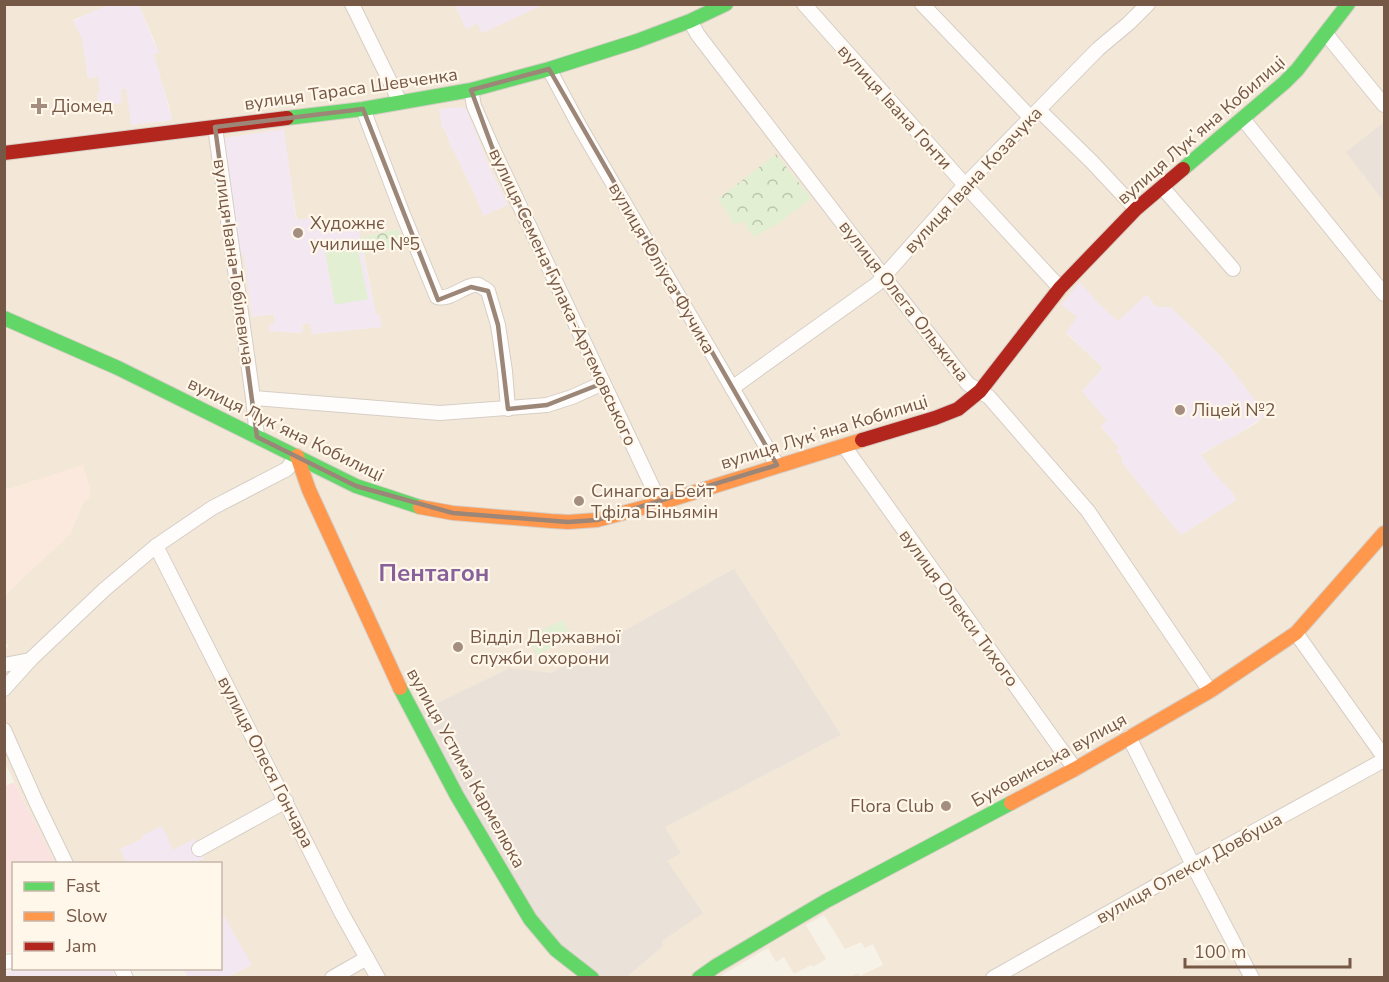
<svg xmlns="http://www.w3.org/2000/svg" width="1389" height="982" viewBox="0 0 1389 982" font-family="'Nunito Sans',sans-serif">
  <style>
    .residential { fill: #f3e7d8; fill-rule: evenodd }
    .commercial { fill: #fbe9de }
    .industrial { fill: #eae1d9 }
    .education { fill: #f3e8f2 }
    .medical { fill: #fae2e0 }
    .green { fill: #e3efd2 }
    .park { fill: url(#park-crowns) }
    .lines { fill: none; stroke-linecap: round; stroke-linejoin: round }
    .street-casing { stroke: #d6cec5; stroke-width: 16 }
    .fast-casing { stroke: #d6cec5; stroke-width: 16 }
    .slow-casing { stroke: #d6cec5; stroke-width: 16 }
    .jam-casing { stroke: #d6cec5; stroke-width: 16 }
    .street { stroke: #fefdfc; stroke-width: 14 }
    .fast { stroke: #63d668; stroke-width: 14 }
    .slow { stroke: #ff974d; stroke-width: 14 }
    .jam { stroke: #b3261e; stroke-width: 14 }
    .marked { fill: none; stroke: #9c8677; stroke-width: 4.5; stroke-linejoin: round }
    .poi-dot { fill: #a38e7f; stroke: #fff7ea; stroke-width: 2 }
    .labels { text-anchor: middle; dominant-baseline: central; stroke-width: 4.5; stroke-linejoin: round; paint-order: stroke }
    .street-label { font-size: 18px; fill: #765847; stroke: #fff7ea }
    .poi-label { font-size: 18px; fill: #765847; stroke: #fff7ea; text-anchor: start }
    .district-label { font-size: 24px; font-weight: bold; fill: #87629a; stroke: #fff7ea }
  </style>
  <defs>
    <pattern id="park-crowns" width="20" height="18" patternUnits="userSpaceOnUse" patternTransform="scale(1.5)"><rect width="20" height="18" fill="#e3efd2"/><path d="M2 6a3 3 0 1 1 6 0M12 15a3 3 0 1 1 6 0" fill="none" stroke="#bdc4ac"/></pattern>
  </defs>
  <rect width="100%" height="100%" fill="#f7f2e8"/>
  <path class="residential" d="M543,4L1384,5V122L1347,152L1384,202V977H850L858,973L860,976L883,965L873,944L865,948L861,942L845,949L824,915L806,925L826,959L813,967L811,965L794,974L784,957L776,962L768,948L719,977H627L663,946L662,941L667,860L664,827L841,735L576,658L552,674L510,668L593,977H227L251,965L221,911L220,864L195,863L204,858L173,850L141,836L143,839L120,849L127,863H55L4,761V648L9,647L5,642V595L70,534L83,503L88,484L83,466L5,490V5H109L73,20L82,38L88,78L98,77L100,92L127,88L132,125L172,120L169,106L153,54L159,52L139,5H455L466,29L477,23L482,32ZM460,107L465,109L467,111L490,169L508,205L475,195L453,149H452L444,128ZM283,129L297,221L324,229L358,228L360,238L398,229L404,245L364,254L376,314L382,327L312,334L311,323L303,324L302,333L269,331L275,325L274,314L252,317L244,254ZM1080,283L1097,302L1118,321L1147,295L1156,307H1170L1189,325L1223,359L1241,382L1265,415L1258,422L1230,439L1228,438L1201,455L1214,473L1231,491L1236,500L1181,535L1123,463L1119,448L1101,427L1108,421L1082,391L1103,368L1066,333L1078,317Z"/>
  <path class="commercial" d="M83,465L88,484L91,485L89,499L83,503L70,534L5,595V490Z"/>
  <g class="industrial">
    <path d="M1384,122V202L1346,152Z"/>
    <path d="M734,569L841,735L665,827L681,853L667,861L703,913L662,941L663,946L627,977H593L557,949L413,715L510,668L552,673L576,658Z"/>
  </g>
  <g class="education">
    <path d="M109,4L139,5L154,43L156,45L159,52L154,54L172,120L131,125L126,88L121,89L122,103L99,106L97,94L100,92L98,77L88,78L82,38L73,21Z"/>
    <path d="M455,5H543L482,33L477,23L466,29Z"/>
    <path d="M460,107L464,108L467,111L490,169L508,205L483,216L475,195L453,149L452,150L444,128H442L439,109Z"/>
    <path d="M284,129L296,220L311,218L313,227L323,225L324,229L358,222L360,227L358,228L376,314H379L382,327L312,334L310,323L303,324L302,333L269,331V324H275L274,314L252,317L244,255H239L223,138Z"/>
    <path d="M1080,282L1097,302L1118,321L1146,295L1156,307H1170L1189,325L1223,359L1241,382L1266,415L1230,439H1228L1201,454L1214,473L1231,491L1236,500L1181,535L1122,463V458L1116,451L1119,448L1101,426L1107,421L1082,391L1103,368L1066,332L1077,317L1061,305Z"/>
    <path d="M162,826L173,850L194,839L204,858L195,863H127L120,849L142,839L141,836Z"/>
    <path d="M221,911L252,965L227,977H188L183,969L220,968Z"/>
    <path d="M27,968L111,969L115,977H5V972Z"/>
  </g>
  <path class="medical" d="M14,782L55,863L14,864L13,951L5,953V786Z"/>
  <g class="green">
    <path d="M356,240L368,299L335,305L324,246Z"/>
    <path d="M563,620L571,637L537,655L527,637Z"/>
  </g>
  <g class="park">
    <path d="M776,154L811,198L779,223L754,237L743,221L735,225L718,199Z"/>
    <path d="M398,229L405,245L364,254L360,238Z"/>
  </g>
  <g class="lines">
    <defs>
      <g id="street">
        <path d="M352,4L400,102"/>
        <path d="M804,4L965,185L1060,288"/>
        <path d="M922,4L1031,118"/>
        <path d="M690,21L698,35L884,277L968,384L989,397L1088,511L1210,691"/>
        <path d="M1326,34L1384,105"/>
        <path d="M549,69L580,127L777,465"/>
        <path d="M471,90L474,106L492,147L660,503"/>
        <path d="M363,109L402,212L437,297C451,301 466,283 479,285C480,286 487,290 488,291L498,325L505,371L508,409"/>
        <path d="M1039,110L1092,162L1136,209"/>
        <path d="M1243,119L1384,294"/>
        <path d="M215,127L253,398L257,437"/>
        <path d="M1162,187L1233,269"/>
        <path d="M732,388L877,284L965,185L1098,49L1129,23L1148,4"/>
        <path d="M253,398L440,413L547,405L572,397L603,383"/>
        <path d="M844,446L1075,769"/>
        <path d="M156,546L341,912L378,978"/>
        <path d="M1296,633L1384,757"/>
        <path d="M4,665L30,660"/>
        <path d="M4,689L30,660L105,589L156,546L212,508L287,469L297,456"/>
        <path d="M4,730L36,802L66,864"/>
        <path d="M1129,737L1193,865L1252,978"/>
        <path d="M199,849L286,801"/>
        <path d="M4,962L14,961"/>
        <path d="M121,968L126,978"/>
        <path d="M332,978L367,958"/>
        <path d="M993,978L1193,865L1384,760"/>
      </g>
      <g id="fast">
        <path d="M287,118L363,109L471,90L549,69L637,41L690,21L726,4"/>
        <path d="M1183,169L1284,83L1297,70L1348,4"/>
        <path d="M4,318L118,368L356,486L420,507"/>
        <path d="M400,688L457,796L530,919L556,950L592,978"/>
        <path d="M699,978L716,966L826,901L1011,803"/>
      </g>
      <g id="slow">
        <path d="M297,456L309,490L400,688"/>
        <path d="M420,507L453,513L551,521L568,522L597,520L660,503L862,440"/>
        <path d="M1011,803L1075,769L1210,691L1296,633L1384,533"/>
      </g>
      <g id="jam">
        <path d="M4,153L287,118"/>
        <path d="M862,440L935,418L958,409L980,391L1060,288L1136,209L1183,169"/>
      </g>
    </defs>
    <use href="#street" class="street-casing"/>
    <use href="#fast" class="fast-casing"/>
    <use href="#slow" class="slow-casing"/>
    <use href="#jam" class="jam-casing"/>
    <use href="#street" class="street"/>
    <use href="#fast" class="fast"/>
    <use href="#slow" class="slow"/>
    <use href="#jam" class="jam"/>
  </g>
  <path class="marked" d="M549,69L777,465L597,520L568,522L453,513L356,486L257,437L215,127L363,109L438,300L471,287L488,291L498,325L508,409L547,405L603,383L492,147L471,90Z"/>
  <g class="poi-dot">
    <path d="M36 97h6v6h6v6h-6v6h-6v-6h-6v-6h6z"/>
    <circle cx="298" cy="233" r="6"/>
    <circle cx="1180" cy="410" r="6"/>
    <circle cx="579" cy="501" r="6"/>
    <circle cx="458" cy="647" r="6"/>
    <circle cx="946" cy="806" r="6"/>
  </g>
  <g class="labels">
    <g class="street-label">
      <text transform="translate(351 89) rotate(-8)">вулиця Тараса Шевченка</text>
      <text transform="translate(895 107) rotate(48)">вулиця Івана Гонти</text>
      <text transform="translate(1201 130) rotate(-41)">вулиця Лукʼяна Кобилиці</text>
      <text transform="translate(973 180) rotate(-47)">вулиця Івана Козачука</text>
      <text transform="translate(234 262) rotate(82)">вулиця Івана Тобілевича</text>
      <text transform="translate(662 268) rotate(60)">вулиця Юліуса Фучика</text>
      <text transform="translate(563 297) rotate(65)">вулиця Семена Гулака-Артемовського</text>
      <text transform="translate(904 301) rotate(52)">вулиця Олега Ольжича</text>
      <text transform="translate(286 429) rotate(26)">вулиця Лукʼяна Кобилиці</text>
      <text transform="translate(824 432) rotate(-17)">вулиця Лукʼяна Кобилиці</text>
      <text transform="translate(959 608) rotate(54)">вулиця Олекси Тихого</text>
      <text transform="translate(1049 760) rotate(-29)">Буковинська вулиця</text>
      <text transform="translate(266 762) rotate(63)">вулиця Олеся Гончара</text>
      <text transform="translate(466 768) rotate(61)">вулиця Устима Кармелюка</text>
      <text transform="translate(1189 868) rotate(-29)">вулиця Олекси Довбуша</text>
    </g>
    <g class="poi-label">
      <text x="52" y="106">Діомед</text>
      <text x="310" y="223">Художнє<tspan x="310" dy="21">училище №5</tspan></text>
      <text x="1192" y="410">Ліцей №2</text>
      <text x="591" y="491">Синагога Бейт<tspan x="591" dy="21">Тфіла Біньямін</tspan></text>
      <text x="470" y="637">Відділ Державної<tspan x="470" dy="21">служби охорони</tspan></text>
      <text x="934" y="806" text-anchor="end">Flora Club</text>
    </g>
    <g class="district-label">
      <text x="434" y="573">Пентагон</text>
    </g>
  </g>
  <rect width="1389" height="982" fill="none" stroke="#765847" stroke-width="12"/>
  <rect x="12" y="862" width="210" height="108" fill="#fff7ea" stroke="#c8b7a9" stroke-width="1.5"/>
  <rect x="24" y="882" width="30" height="9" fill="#63d668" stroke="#c8b7a9" stroke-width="1.5"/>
  <text x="66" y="892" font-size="18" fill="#765847">Fast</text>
  <rect x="24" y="912" width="30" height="9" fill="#ff974d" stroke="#c8b7a9" stroke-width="1.5"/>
  <text x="66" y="922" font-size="18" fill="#765847">Slow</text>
  <rect x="24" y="942" width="30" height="9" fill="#b3261e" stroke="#c8b7a9" stroke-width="1.5"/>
  <text x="66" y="952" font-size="18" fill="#765847">Jam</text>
  <path d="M1185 958v9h165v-9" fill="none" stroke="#765847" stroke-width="3"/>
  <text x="1194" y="958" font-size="18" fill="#765847" stroke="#fff7ea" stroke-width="4.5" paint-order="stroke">100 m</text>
</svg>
